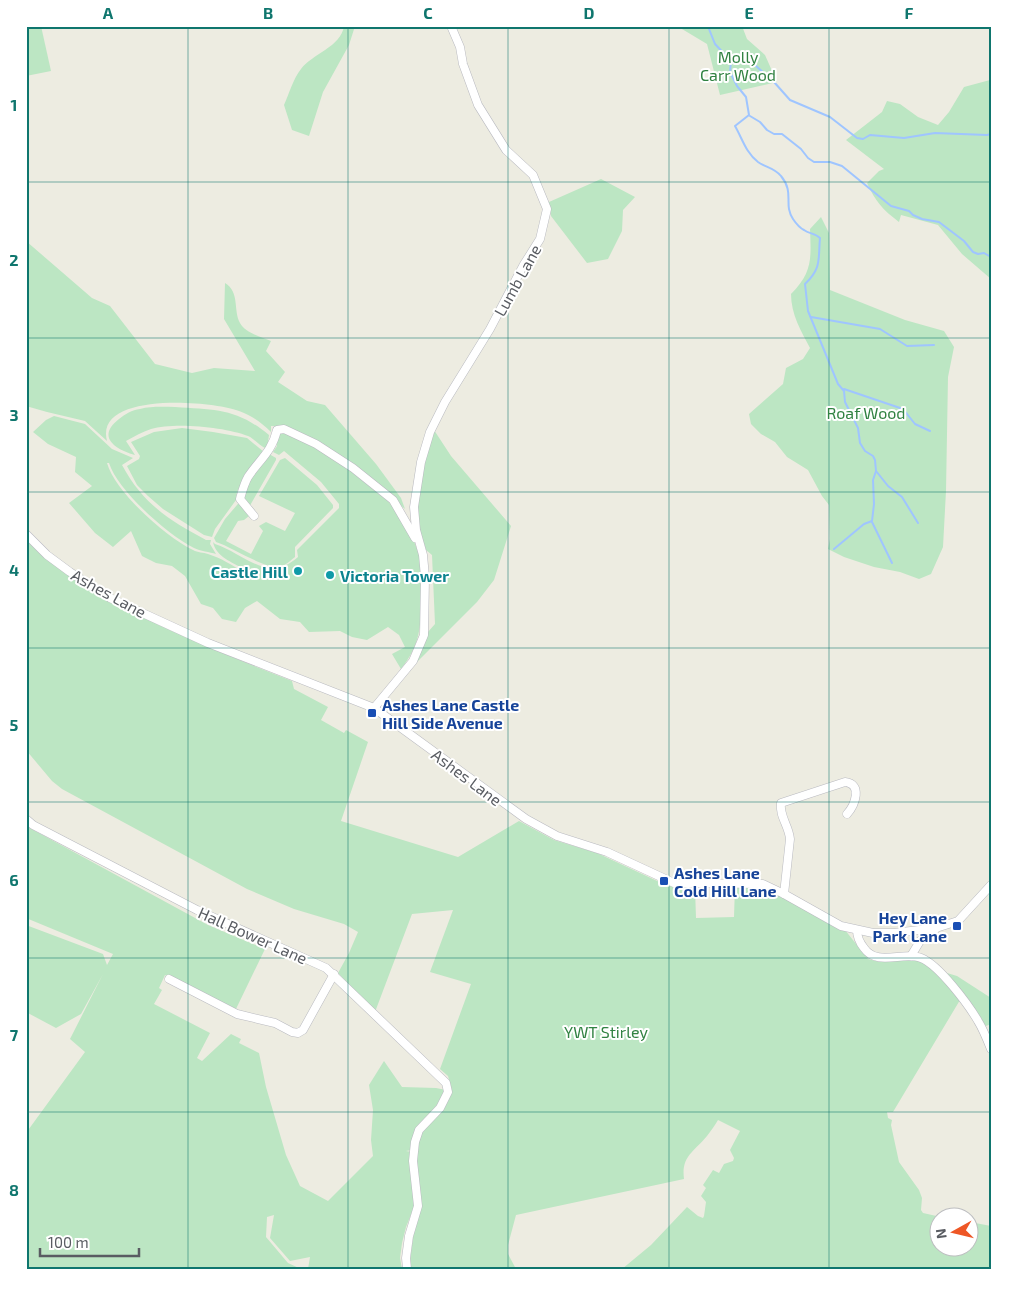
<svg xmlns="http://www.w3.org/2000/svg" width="1017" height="1295" viewBox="0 0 1017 1295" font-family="'Exo 2',sans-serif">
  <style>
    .green { fill: #bce6c3 }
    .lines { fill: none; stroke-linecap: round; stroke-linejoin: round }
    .stream { stroke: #9fc5ff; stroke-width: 2 }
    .street-casing { stroke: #b9bac0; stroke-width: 9 }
    .street { stroke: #fff; stroke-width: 8 }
    .grid { fill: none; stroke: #0f766e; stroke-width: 1; stroke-opacity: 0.55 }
    .culture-dot { fill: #0f9aa8; stroke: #fff; stroke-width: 2 }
    .transit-dot { fill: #1a4fb4; stroke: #fff; stroke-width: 2 }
    .labels { text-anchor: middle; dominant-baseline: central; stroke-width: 4; stroke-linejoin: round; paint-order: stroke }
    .park-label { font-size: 16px; fill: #318242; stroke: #fff }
    .street-label { font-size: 16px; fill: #595c62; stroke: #fff }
    .culture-label { font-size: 16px; font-weight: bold; fill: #0d838f; stroke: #fff; text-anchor: end }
    .transit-label { font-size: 16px; font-weight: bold; fill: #164399; stroke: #fff; text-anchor: start }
    .neatline { fill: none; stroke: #0f766e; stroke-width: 2 }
    .grid-label { font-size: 16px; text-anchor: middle; font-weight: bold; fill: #0f766e }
  </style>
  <rect width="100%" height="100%" fill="#edece1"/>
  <g class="green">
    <path d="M26,26H41L51,71L26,76Z"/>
    <path d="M344,26H355L349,45L323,92L309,136L292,130L284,105C289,94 293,79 301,69C312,54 341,47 344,26Z"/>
    <path d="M677,26H742L747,39L765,55L777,82L720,95L707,44Z"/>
    <path d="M990,80L991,81V279L962,254L938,225L901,215L899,222C883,210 875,201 867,183L879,171L884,169L846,140L882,112L887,101L900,104L918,117L938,125L949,112L964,87Z"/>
    <path d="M601,179L635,197L623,210L622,231L608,259L587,263L551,216L549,202Z"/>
    <path d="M821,217L829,233L830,290L905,320L944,331L954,347L948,377L946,491L943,547L931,574L919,579L900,572L874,567L844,557L828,549L830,539L829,505L822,496L808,470L787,457L775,442L761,434L751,424L749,414L783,384L786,368L803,359L810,348C801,331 791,314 791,294C813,272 811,258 810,229Z"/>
    <path d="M26,241L92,298L110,306L155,364L192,373L214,368L255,371L224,319L225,283C240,292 233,310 240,323C245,333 262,337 271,341L266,351L285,372L278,382L307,401L325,405L376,464L401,498L405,509L358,467L318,442L286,426H271V432C262,423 251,415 239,411C213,401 94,391 107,441L85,421L47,412L26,406Z"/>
    <path d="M175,407C216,410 236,408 269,435L267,449C259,446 255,439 248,436C225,427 175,422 151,429C142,432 135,436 126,441L135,455C115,449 96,437 119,419C125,414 132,410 140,409C151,406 164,407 175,407Z"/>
    <path d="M54,416L85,424L112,449L133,458L122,465C143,504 169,520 206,540H211L210,544L216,554C210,552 200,551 194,548C168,535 118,491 109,463H107C115,492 166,537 193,550C198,553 203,552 208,554C221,558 232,565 243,572L244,569C232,562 216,557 213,542L215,544C245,554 268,584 298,557L297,550L339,508V504L321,482L284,451L279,455L273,452L277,446V435L283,433C337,456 397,491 417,549C423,564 421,582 421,598C421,628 420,645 401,669L392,654L405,647L399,635L388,627L367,640L352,637L340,631L309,632L300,622L280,619L257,601L245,608L236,622L222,619L213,608L201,604L185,576L172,566L156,563L142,556L131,531L113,547L95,533L69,503L92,486L75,472L76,457L48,444L33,432L46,420Z"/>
    <path d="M182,428L213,432L247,438L264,452L242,482L237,492L236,500L215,529L212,537L204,535L163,509L148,496L137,485L127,466L139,459L140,456L131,442L154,432Z"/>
    <path d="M434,430L451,456L511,526L494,580L477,602L417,662L427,633L435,624L432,555L426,550L416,518L425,460Z"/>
    <path d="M269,454L276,458V460L248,509L249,516L244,520L238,521L226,541L251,554L263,531L259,526L266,522L285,531L295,513L259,496L280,460L285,458L317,485L333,505V508L295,547V557C290,561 285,566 278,567C263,568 232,547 216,542L214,538L225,519L243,498L251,479Z"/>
    <path d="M26,539C62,577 96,594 142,617C191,641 241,661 292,681L294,689L328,707L321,720L344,733L346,730L368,742L341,821L458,857L519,821L554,840L597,853L668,886L695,888L696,918L734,917L735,886L759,887L781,896L834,927L845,930L868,959L880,962L912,958L921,961L932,968L960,1000L893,1112H887L888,1118L892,1120L891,1125L899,1162L919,1190L922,1198L921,1210L923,1213L941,1217L940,1248H970V1222L991,1226V1269H622L651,1245L687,1207L698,1216L703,1218L704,1216L706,1202L701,1196L706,1188L703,1185L713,1170L719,1173L724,1164L733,1161L734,1158L730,1150L740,1131L718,1120C715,1125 711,1131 707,1136C694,1152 681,1156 684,1179L516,1215L508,1245V1254L516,1269H409L414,1230L419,1216L420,1206L416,1149L421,1134L444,1106L452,1090L448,1076L440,1069L471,984L430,972L453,910L412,914L375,1012L338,973L349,953L358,932L344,924L294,909L247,889L62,789L52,781L26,750Z"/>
    <path d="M26,826L208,925L265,949L235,1011L165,975L159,988L162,990L154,1004L210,1033L197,1058L202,1061L231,1034L241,1039L239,1043L259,1053L266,1087L286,1155L300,1186L328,1201L373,1156L371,1140L373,1110L369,1085L384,1061L402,1087L436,1088L446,1090L437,1105L416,1129L412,1150L406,1151L412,1152L414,1207L406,1227L402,1243L400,1258L402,1269H308L310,1257L290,1261L270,1238L274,1215L267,1217L266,1237L288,1263L301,1269H26V1133L85,1052L70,1039L103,974L81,1014L56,1028L26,1012V925L103,954L107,965L113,954L26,918Z"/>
    <path d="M947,973L957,976L991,998V1024L986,1026Z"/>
  </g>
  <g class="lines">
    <g class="stream">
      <path d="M707,26L709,29L715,44L731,61L730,72L737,86L746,97L749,115L735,126C742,138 746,153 758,162C765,167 775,168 781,176C795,193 783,204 793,219C795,222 800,228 804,230C809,234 815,233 820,238C818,259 822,268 805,284L808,311L838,384L844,391L845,402L858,428L860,443L865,451L873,456L875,460L876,471L873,480L874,504L872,521L864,524L834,549"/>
      <path d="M26,61L28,64"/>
      <path d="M732,62H747L756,66L774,82L790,100L830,117L857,138L863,139L870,135L904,138L935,133L987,135L991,134"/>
      <path d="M750,116L760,122L767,130L774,134H782L801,149L808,158L814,162H830L842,166L891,206L909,211L913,215L922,219L939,222L964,241L973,252L978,254L984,253L991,257"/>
      <path d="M811,317L880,329L907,346L934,345"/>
      <path d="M844,389L903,409L915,424L930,431"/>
      <path d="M876,471L888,486L902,497L918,523"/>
      <path d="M872,522L892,563"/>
    </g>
    <defs>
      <g id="street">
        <path d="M254,516L240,499C242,492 244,484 248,477C259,460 272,452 277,430L284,429L316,444L353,468L393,500L415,538"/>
        <path d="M26,534L47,555L70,572L110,598L208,643L374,708L526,819L557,836L607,852L674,883L763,884L784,894L841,926L873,933H894L936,928L958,921L991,885"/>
        <path d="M374,708L413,661L424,635L425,577L423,555L416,530L414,507L421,462L430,432L445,402L490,329L523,266L540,239L547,209L533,175L506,150L478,105L463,64L460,47L451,26"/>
        <path d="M26,819L33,825L197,910L326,968L446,1083L448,1092L440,1108L419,1130L415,1142L413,1161L418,1206L409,1236L406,1258L407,1269"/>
        <path d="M784,894L790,839C789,826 779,816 781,803L845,782C863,784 855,805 847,814"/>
        <path d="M857,930C857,937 860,943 864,948C877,967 903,951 921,958C939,965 968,1004 978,1021C983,1029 987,1039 991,1049"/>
        <path d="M911,956L920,941L934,931L936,928"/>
        <path d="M169,979L237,1014L275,1023L292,1032L298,1033L303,1030L334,974"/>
      </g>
    </defs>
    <use href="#street" class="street-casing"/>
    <use href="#street" class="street"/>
  </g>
  <path class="grid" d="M188,26V1269M348,26V1269M508,26V1269M669,26V1269M829,26V1269M26,182H991M26,338H991M26,492H991M26,648H991M26,802H991M26,958H991M26,1112H991"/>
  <g class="culture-dot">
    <circle cx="298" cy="571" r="5"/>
    <circle cx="330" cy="575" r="5"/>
  </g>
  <g class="transit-dot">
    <rect x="367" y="708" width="10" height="10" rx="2.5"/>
    <rect x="659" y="876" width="10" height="10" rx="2.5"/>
    <rect x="952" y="921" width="10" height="10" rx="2.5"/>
  </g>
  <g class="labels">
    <g class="park-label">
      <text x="738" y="56">Molly<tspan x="738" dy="18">Carr Wood</tspan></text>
      <text x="866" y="412">Roaf Wood</text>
      <text x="606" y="1031">YWT Stirley</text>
    </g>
    <g class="street-label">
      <text transform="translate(517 280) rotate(-61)">Lumb Lane</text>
      <text transform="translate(109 593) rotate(29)">Ashes Lane</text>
      <text transform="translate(467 777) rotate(37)">Ashes Lane</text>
      <text transform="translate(253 935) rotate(24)">Hall Bower Lane</text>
    </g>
    <g class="culture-label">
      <text x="288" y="571">Castle Hill</text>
      <text x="340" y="575" text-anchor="start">Victoria Tower</text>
    </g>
    <g class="transit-label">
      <text x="382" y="704">Ashes Lane Castle<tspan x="382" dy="18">Hill Side Avenue</tspan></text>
      <text x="674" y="872">Ashes Lane<tspan x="674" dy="18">Cold Hill Lane</tspan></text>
      <text x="947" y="917" text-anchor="end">Hey Lane<tspan x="947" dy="18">Park Lane</tspan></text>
    </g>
  </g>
  <rect width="1017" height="1295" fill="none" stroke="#ffffff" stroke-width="55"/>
  <g transform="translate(954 1232) rotate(262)"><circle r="24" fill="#ffffff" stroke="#bdbec0"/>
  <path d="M0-4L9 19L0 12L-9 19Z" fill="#ee5726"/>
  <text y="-8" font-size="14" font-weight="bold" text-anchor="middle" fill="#595c62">N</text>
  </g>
  <path d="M40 1248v8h99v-8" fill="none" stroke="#595c62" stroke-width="2.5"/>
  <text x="48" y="1248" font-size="15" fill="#595c62" stroke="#ffffff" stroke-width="4" paint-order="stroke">100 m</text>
  <rect x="28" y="28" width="962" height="1240" class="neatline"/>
  <g class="grid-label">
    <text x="108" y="19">A</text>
    <text x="268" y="19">B</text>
    <text x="428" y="19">C</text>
    <text x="589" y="19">D</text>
    <text x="749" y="19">E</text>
    <text x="909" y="19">F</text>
    <text x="14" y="111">1</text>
    <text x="14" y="266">2</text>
    <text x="14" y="421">3</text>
    <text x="14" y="576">4</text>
    <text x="14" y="731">5</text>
    <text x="14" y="886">6</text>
    <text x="14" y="1041">7</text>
    <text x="14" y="1196">8</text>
  </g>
</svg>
